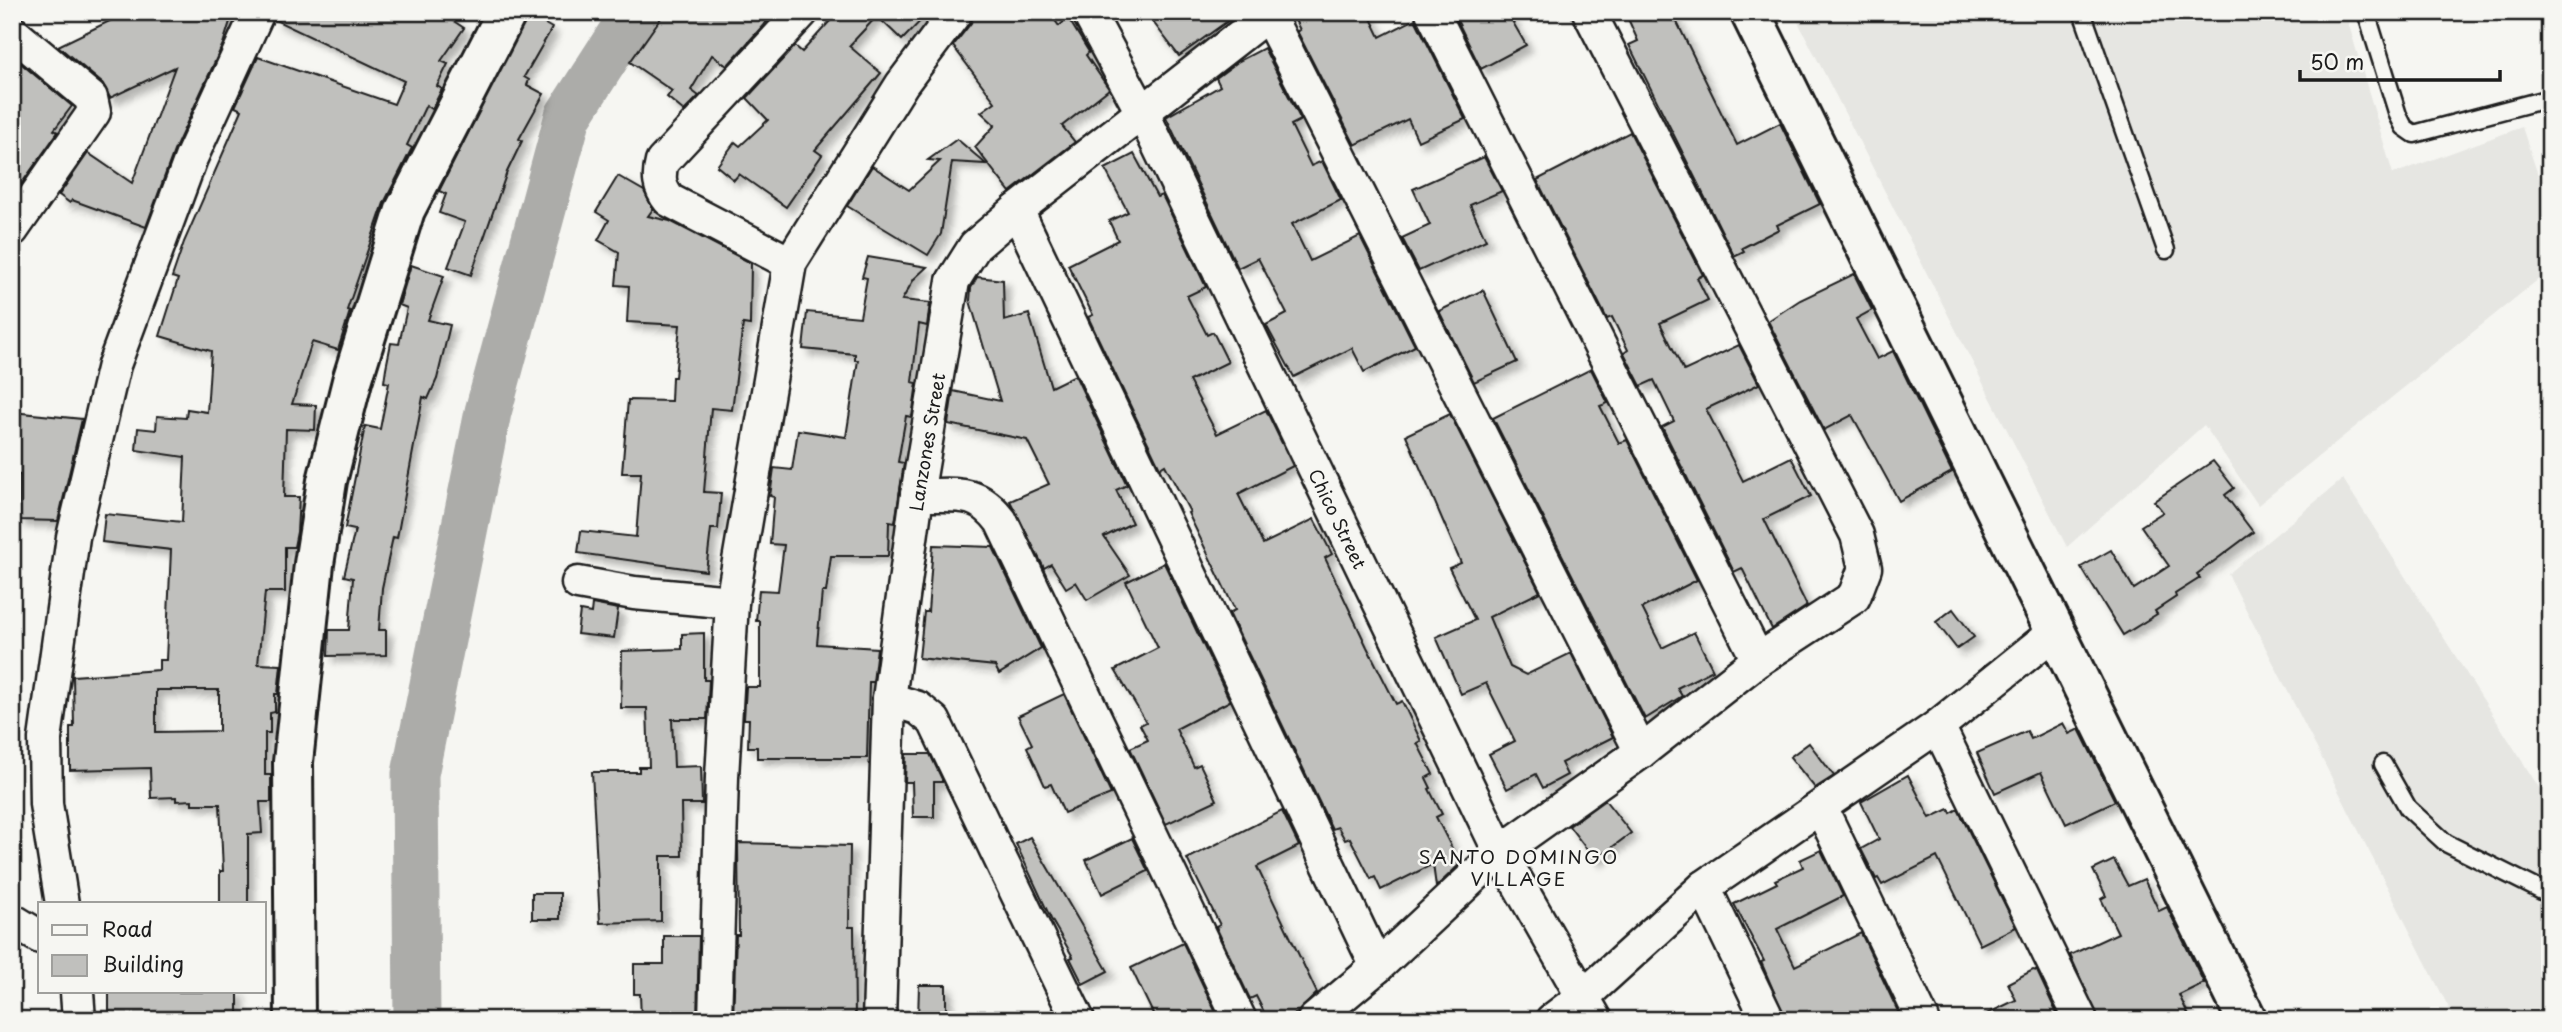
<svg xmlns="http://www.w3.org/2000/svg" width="2562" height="1032" viewBox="0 0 2562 1032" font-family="'Playpen Sans',sans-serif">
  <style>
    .built { fill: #e6e6e2 }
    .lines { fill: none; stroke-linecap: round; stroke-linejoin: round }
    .river { stroke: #acaca9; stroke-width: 47 }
    .building { fill: #c0c0bd; stroke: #1c1c1c; stroke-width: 2; fill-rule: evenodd; filter: url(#shadow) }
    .lane-casing { stroke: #1c1c1c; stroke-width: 21 }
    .street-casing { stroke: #1c1c1c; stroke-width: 37 }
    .secondary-casing { stroke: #1c1c1c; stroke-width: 44 }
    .lane { stroke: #f6f6f2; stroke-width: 16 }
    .street { stroke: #f6f6f2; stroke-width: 32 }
    .secondary { stroke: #f6f6f2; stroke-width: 38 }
    .labels { text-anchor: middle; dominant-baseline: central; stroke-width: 5; stroke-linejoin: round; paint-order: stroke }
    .street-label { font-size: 18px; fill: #1c1c1c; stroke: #f6f6f2 }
    .neighbourhood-label { font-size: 19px; letter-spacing: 2px; fill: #1c1c1c; stroke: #f6f6f2 }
  </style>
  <defs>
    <filter id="shadow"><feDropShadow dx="6" dy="6" stdDeviation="3.5" flood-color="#0004"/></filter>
  </defs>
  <rect width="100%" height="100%" fill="#f6f6f2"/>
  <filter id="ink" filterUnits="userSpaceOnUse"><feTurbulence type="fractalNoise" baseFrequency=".0143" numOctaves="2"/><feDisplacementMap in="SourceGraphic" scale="14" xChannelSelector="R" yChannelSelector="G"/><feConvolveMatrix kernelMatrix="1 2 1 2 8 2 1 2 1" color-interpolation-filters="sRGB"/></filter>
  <g filter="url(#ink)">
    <g class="built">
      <path d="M1793,12H2345L2393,174L2522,127L2550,211V270L2258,505L2204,425L2067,547Z"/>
      <path d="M2343,479L2550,805V1020H2455L2228,574Z"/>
    </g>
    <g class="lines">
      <path class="river" d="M417,1020L415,774L488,412L568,116L635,12"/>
    </g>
    <g class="building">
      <path d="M128,12H233L223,44L174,151L146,227L72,200L70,203L59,195L88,153L132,183L175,67L110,98L103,84L58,46Z"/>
      <path d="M276,12H440L464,28L441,61L448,64L437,86L442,89L432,109L426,105L407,145L412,148L384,203L347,310L350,311L338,350L312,342L292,404L316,405L315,430L286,429L284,497H299L297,532L294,547H285V592H265L258,664L281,665L278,694H275V712L270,713V733H265V775H271V802H260L262,833L248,834V904H220V871H223L220,804H192V800L176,801V797L151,798L150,768L70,770V727H74L73,676L159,670V660H166L171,550L102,542L105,514L182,522L185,457L136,450L138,428L156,430L157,416L186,418L187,409L207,412L211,351L160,336L178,279L172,277L184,242L242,110L235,107L258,57L394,104L404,81L275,20ZM156,690H219V731L156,732Z"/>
      <path d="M665,12H775L727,66L712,55L691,90L699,96L684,111L667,97L672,91L630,62Z"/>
      <path d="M838,12H933L930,16L928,13L902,40L877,16L849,46L881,73L815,150L822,155L786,207L739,174L734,180L717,166L735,142L740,146L768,120L747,98L795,46L802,52Z"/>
      <path d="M974,12H1049L1059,26L1068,18L1089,52L1086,55L1109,89L1062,126L1075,142L1010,192L975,147L995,125L981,112L995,102L953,46L971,23Z"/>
      <path d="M1167,12H1240L1179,56L1153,22Z"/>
      <path d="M1291,12H1368L1380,37L1415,19L1465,119L1418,141L1408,119L1355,145L1297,31L1300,30Z"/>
      <path d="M1453,12H1507L1526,45L1481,69Z"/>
      <path d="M1625,12H1672L1737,145L1780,123L1820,204L1777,225L1779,229L1742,248L1744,251L1734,256L1629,45L1638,41Z"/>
      <path d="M528,14L552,28L524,77L529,80L527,85L544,94L519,139L522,141L507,172L471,275L448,267L465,222L439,213L446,194L439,191Z"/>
      <path d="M1264,48L1301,120L1291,125L1311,166L1322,161L1341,200L1292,224L1310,261L1360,236L1415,346L1364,372L1352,348L1294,377L1266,325L1287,314L1258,258L1238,268L1166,117L1220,86L1216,78L1239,61Z"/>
      <path d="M12,56L72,106L54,130L58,132L12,197Z"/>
      <path d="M1630,132L1703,275L1697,278L1708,300L1660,323L1684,371L1739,345L1759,384L1706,409L1743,481L1791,457L1811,496L1764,519L1807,606L1772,629L1742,568L1734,572L1662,427L1674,421L1654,380L1641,386L1624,353L1628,350L1612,317L1607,319L1537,180Z"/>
      <path d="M957,139L986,164L952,162L941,234L928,255L847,206L872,166L909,190L940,161L928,160Z"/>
      <path d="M1134,154L1157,197L1162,195L1206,287L1187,296L1207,335L1213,332L1228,362L1189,381L1217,434L1266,410L1293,466L1238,494L1263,544L1314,519L1332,554L1325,558L1367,647L1396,704L1402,701L1421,741L1417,743L1433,774L1426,778L1431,788L1429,789L1442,814L1436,817L1460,864L1436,887L1433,864L1381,890L1375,877L1371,879L1350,838L1345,840L1338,827L1332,829L1229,613L1235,610L1188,513L1190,512L1165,465L1160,468L1088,317L1093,315L1068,265L1118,240L1109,221L1128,212L1105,169Z"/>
      <path d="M1484,157L1502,191L1470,205L1486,240L1419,271L1402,238L1430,225L1413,189Z"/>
      <path d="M618,176L644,191L653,209L648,216L670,221L751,263L750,325L743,324L732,410L711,408L704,492L721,493L718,529H711L706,571L578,553L581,531L636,537L641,473H622L628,400L671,401L672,377H675L680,325L627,322L629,286L616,285L619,252L598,240L609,220L596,212Z"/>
      <path d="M868,257L927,267L914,279L902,300L930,303L927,326L919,324L912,382L917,383L912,417L906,416L898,462L904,463L895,523L889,522L888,556H831L826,592H822L817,644L877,648L873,682H869L867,758H757V747H748L749,719H744L746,687H760V621H756L759,590L778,591L784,545L770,544L774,497L770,496L774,468L792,470L798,430L846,437L858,360H855V354L803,349L807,312L860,317L867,278L862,277Z"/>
      <path d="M411,265L444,276L428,320L450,325L437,379L428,399L423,397L397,538L393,537L382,588L379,630H386V655L328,656L329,630H349L353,578L344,576L355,530L345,528L365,426L380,429L389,383L384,382L386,368L391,343L399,344L407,308L399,305Z"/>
      <path d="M1854,274L1872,310L1856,319L1877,359L1893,351L1952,472L1899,501L1852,415L1824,430L1768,321L1800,300Z"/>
      <path d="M977,277L1003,280L1004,321L1029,314L1051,387L1075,375L1127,485L1116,490L1132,523L1104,537L1130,575L1087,600L1076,582L1066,588L1051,564L1044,568L1010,501L1049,484L1027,440L948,424L953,391L1000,401L970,301L971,288Z"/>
      <path d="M1483,290L1517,362L1474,382L1439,311Z"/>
      <path d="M1591,369L1608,403L1600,406L1619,443L1627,440L1697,580L1642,608L1662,648L1694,632L1713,670L1677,688L1682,696L1645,719L1493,418Z"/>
      <path d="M12,412L82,419L58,521L19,520L20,475L12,474Z"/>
      <path d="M1450,414L1540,592L1489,617L1510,667L1526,675L1571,653L1613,737L1561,763L1567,775L1543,788L1536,774L1507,789L1489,754L1515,741L1486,683L1461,694L1436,637L1475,620L1449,568L1461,563L1406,435Z"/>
      <path d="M2213,461L2234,488L2225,495L2253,532L2197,574L2200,578L2175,594L2176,597L2155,611L2157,614L2123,635L2081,567L2111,550L2134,589L2169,566L2141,526L2163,512L2154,501Z"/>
      <path d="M933,545L993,547L1041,648L999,674L995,666L919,658L924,612H928Z"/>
      <path d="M1164,563L1230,701L1176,729L1194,767L1200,764L1217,800L1166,824L1130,748L1148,740L1140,725L1146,722L1115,670L1158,648L1126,582Z"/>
      <path d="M592,604L618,609L614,638L577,634L580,611L591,613Z"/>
      <path d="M1953,609L1974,637L1957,649L1936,622Z"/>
      <path d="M704,633V680H709L707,719H672L674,767L701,766L702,804H681L682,856H661V921L600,923L592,772H639V767H649L647,708H621L622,651L682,649V634Z"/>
      <path d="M1064,694L1111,794L1064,813L1051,784L1045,786L1027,747L1032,744L1018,716Z"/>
      <path d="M2063,723L2069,734L2079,729L2115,801L2066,824L2041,772L1995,793L1977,753L2027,731L2031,739Z"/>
      <path d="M1809,743L1834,776L1815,788L1790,757Z"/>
      <path d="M906,754H930L942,779V782H934V817H913L912,782H905Z"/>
      <path d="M1908,775L1930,818L1949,809L1951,813L1958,809L2016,927L1980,945L1937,857L1882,885L1878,878L1876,879L1861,849L1879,839L1861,802Z"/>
      <path d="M1605,800L1631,833L1595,860L1569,826Z"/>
      <path d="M1282,811L1299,846L1257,867L1317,993L1298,1012L1282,1020H1268L1256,996L1250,999L1216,927L1220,925L1187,859Z"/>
      <path d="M1030,837L1108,971L1083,984L1070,958L1073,957L1051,919L1016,844Z"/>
      <path d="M1132,838L1148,871L1102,894L1086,860Z"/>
      <path d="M738,843L850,846L849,927H854L855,1020H733L736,935H739Z"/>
      <path d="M1821,850L1843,896L1777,929L1795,966L1861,933L1902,1020H1786L1761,962L1764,961L1734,904L1777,883L1775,880L1803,867L1800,860Z"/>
      <path d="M2114,860L2128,886L2144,879L2159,911L2167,907L2204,983L2179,995L2191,1020H2099L2070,955L2118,933L2101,899L2106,896L2093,870Z"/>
      <rect x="532" y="893" width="28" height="26"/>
      <path d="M664,936H699L697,1020H641L640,994H634V964H664Z"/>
      <path d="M1183,943L1218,1017L1213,1020H1156L1131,968Z"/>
      <path d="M2033,970L2037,971L2060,1020H1974L2016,1000L2008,983Z"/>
      <path d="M919,985H946V1020H918Z"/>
      <rect x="109" y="992" width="129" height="27"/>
    </g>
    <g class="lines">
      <defs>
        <g id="lane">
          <path d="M2082,12L2166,250"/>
          <path d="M2366,12L2398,115L2404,127L2414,134L2550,98"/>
          <path d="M2383,764L2408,808L2446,843L2550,895"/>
        </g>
        <g id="street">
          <path id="s1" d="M1088,12L1143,114L1500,852L1596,1020"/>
          <path d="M1432,12L1758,660"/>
          <path d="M1268,14L1641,752"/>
          <path d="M12,32L91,98L94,112L12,230"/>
          <path d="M1017,210L1377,967"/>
          <path d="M790,263L669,200C659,187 658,177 662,162L802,12"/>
          <path d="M917,495C955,496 976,488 1001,521L1240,1020"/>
          <path d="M578,583L634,593L732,602"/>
          <path d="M889,699L918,708L934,721L1078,1020"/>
          <path d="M1938,726L2081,1020"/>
          <path d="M1821,808L1923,1020"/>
          <path d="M1704,887L1768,1020"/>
          <path d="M62,904L46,804L45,739L73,537L114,365L191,158L258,12"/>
          <path d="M12,920L40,937"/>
          <path d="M77,992L79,1020"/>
          <path d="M715,1020L722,777L732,602L790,263L902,84L956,12"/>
          <path id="s2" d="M879,1020L889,699L917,495L953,281L975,246L1017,210L1271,12"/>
          <path d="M1314,1020L1377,967L1500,852L1641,752L1758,660L1854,597L1865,568L1857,535L1589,12"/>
          <path d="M1552,1020L1585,995L1704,887L1938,726L2057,630"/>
        </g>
        <g id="secondary">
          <path d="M1750,12L2247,1020"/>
          <path d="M295,1020L293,762L314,564L327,481L352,381L405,210L507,12"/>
        </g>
      </defs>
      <use href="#lane" class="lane-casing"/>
      <use href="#street" class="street-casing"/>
      <use href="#secondary" class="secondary-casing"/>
      <use href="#lane" class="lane"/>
      <use href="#street" class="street"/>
      <use href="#secondary" class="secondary"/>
    </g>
  </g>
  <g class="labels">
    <g class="street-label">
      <text stroke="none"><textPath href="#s2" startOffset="581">Lanzones Street</textPath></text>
      <text stroke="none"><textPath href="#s1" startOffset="565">Chico Street</textPath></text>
    </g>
    <g class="neighbourhood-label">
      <text x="1519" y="856">SANTO DOMINGO<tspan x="1519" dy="22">VILLAGE</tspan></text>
    </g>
  </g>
  <rect width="2562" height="1032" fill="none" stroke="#f6f6f2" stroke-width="42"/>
  <rect x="21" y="21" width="2520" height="990" fill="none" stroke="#1c1c1c" stroke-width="2.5" filter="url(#ink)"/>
  <rect x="38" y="902" width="228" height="91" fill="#f6f6f2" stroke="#9f9f9c" stroke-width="2"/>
  <rect x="52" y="925" width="35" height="10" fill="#f6f6f2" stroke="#9f9f9c" stroke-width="2"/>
  <text x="102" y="937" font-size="21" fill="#1c1c1c">Road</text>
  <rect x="52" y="955" width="35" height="21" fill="#c0c0bd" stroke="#9f9f9c" stroke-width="2"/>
  <text x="102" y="972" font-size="21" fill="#1c1c1c">Building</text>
  <path d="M2300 70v10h200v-10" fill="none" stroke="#1c1c1c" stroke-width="3.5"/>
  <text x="2310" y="70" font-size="21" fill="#1c1c1c" stroke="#f6f6f2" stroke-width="5" paint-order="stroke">50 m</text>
</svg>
